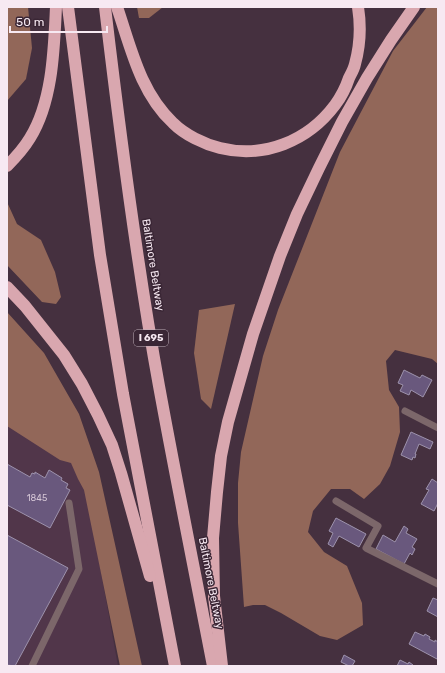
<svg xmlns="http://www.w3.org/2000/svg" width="445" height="673" viewBox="0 0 445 673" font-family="Rubik,sans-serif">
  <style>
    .built { fill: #51364a }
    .forest { fill: #926759 }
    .building { fill: #69587d; stroke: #9d92ac }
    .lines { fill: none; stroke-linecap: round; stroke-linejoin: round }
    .lane { stroke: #7c676a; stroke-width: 7 }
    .highway { stroke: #d9a7af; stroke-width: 12 }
    .labels { text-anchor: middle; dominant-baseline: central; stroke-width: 3; stroke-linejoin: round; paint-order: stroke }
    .number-label { font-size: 9px; fill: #d4c5d5 }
    .shield { fill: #3a2635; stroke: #beaeb9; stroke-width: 1 }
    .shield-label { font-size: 10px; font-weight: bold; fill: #f7e9f2 }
    .street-label { font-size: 11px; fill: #f7e9f2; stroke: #3a2635 }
  </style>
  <rect width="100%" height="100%" fill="#45303f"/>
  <path class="built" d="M7,326L83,472L118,666H7Z"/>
  <g class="forest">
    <path d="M7,7H28L32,48L26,79L7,101Z"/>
    <path d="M137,7H163L149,18H139Z"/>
    <path d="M427,7H438V364L432,359L395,350L386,361L389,390L399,407L400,432L390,466L380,484L364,499L350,489H331L313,511L308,532L324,552L347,566L362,603L363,625L337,640L320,636L281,613L265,605H253L244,607L238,523V483L241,452L263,356L278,310L340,152L393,51Z"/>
    <path d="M7,202L17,224L41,240L55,272L61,297L56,304L42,302L7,265Z"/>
    <path d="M235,304L211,409L201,399L194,353L199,310Z"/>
    <path d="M7,312L44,353L79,414L99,472L142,666H120L84,490L78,479L71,463L60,460L7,426Z"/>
  </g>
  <g class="building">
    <path d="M404,370L420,378L422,375L432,380L423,397L411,390L409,395L400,391L403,385L398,383Z"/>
    <path d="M411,432L433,442L430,449L419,444L415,454H416L415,458L413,457L412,460L401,455Z"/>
    <path d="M7,464L30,477L32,473L35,474V472L45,478L49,470L62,478L61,480L68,484L66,488L70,490L50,528L7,505Z"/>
    <path d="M432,479L438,483V503L434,511L421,504L429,490L426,489Z"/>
    <path d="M336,518L366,534L359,547L339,536L333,547L328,544L333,533L329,531Z"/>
    <path d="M404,526L408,529L406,533L417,539L412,547L415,549L412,555L410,553L404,564L376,549L383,535L395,542Z"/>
    <path d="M7,535L68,568L15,666L7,665Z"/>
    <path d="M433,598L438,600V617L427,611Z"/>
    <path d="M415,632L424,636L425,634L430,637L429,639L435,642V640L438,642V657L437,659L409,644Z"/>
    <path d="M344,655L355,661L352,666H349L341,662Z"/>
    <path d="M400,660L408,664L409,662L413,665V666H397Z"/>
  </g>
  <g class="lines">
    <g class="lane">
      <path d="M405,411L438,428"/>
      <path d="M336,501L378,526L366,548L438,584"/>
      <path d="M32,666L79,569L69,503"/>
    </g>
    <g class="highway">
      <path d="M68,7L100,255L123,394L175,666"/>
      <path d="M105,7C120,134 136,260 159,386C176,479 195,573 213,666"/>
      <path d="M117,7C131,48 140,92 173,123C185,135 204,144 220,148C264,159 308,141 335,105C341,97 346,87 349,78C351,74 354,69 355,64C360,46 361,26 358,7"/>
      <path d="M7,166C16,157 24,148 30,138C53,101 54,48 56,7"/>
      <path d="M7,287L25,306L64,355L82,384L98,415L112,445L121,473L150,576"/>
      <path d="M222,666L214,596L213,538L217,492L221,456L228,422L253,334L280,256L297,214L319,168L342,122L367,78L391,40L414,7"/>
    </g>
  </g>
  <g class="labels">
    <g class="number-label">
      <text x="37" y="498">1845</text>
    </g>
    <rect class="shield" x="134" y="330" width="34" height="16" rx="3"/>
    <g class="shield-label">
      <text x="151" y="338">I 695</text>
    </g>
    <g class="street-label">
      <text transform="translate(153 265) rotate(81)">Baltimore Beltway</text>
      <text transform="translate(211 583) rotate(79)">Baltimore Beltway</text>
    </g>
  </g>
  <rect width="445" height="673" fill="none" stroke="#f7e9f2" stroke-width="16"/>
  <path d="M10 26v6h97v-6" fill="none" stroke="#f7e9f2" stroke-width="2"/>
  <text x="16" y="26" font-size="12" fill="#f7e9f2" stroke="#3a2635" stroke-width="3" paint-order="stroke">50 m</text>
</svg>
